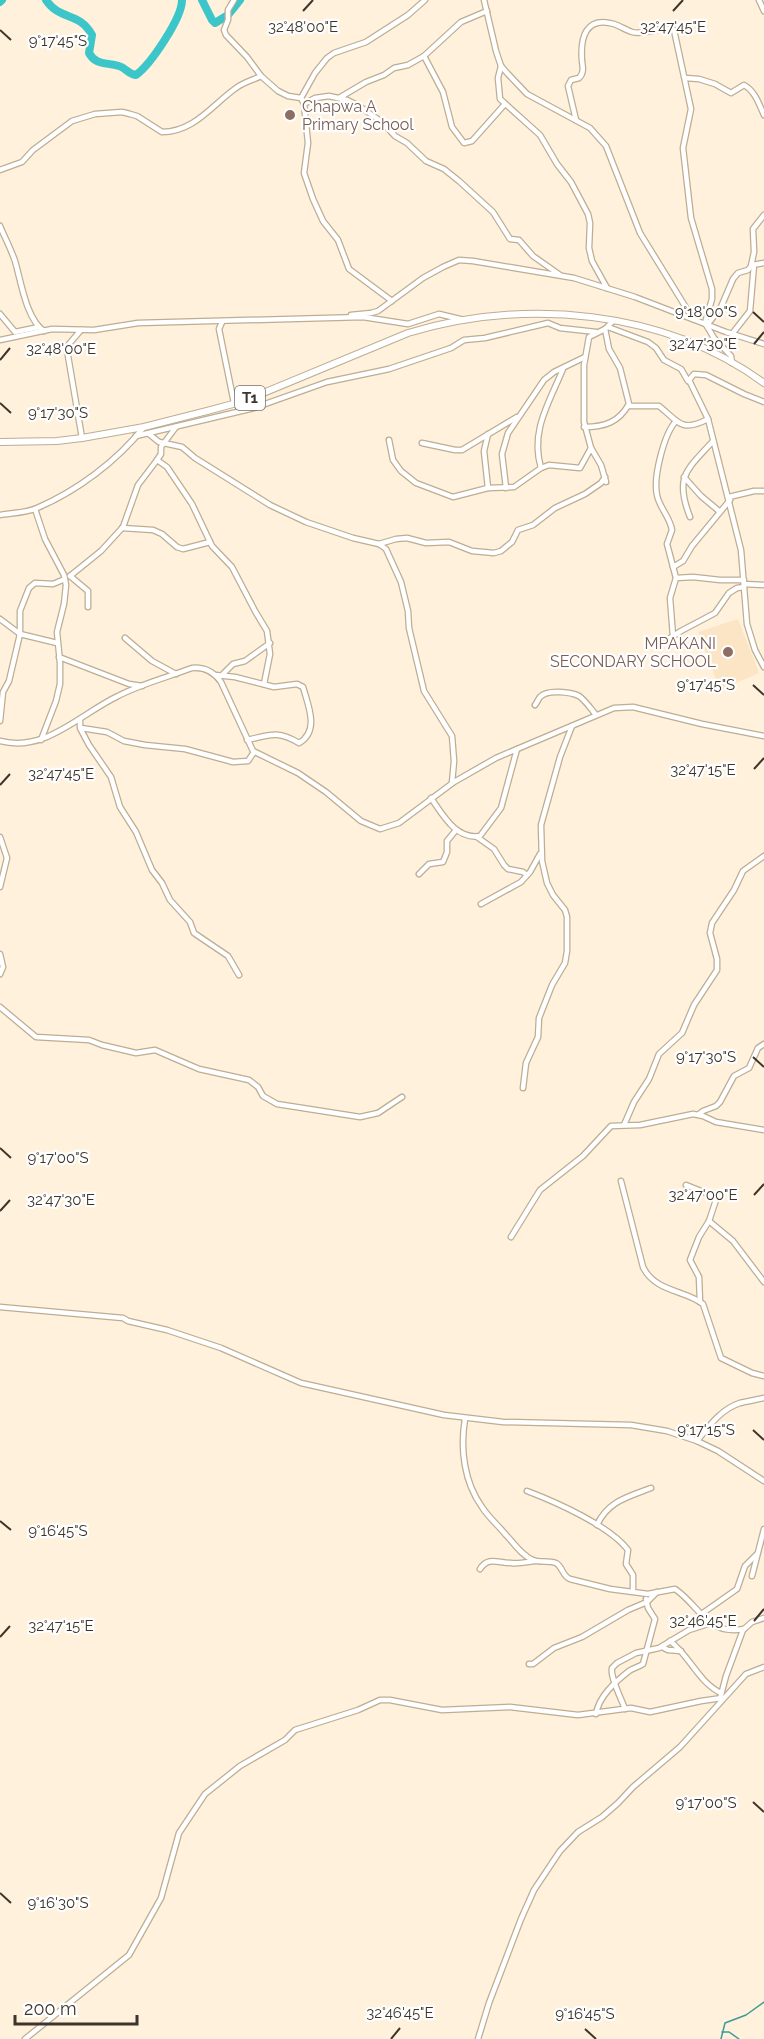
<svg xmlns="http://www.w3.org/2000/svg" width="764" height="2039" viewBox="0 0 764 2039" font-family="Raleway,sans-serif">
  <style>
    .built { fill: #fbe5c4 }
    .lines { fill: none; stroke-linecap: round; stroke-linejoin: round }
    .stream { stroke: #3d9a9a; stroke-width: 1.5 }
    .river { stroke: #3dc6ca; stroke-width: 8 }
    .minor-casing { stroke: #bdad93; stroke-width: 7 }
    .highway-casing { stroke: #bdad93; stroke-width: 8 }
    .minor { stroke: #fff; stroke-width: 4.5 }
    .highway { stroke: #fff; stroke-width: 6 }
    .ticks { fill: none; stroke: #3c352b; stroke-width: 2 }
    .education-dot { fill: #8d6e63; stroke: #fff; stroke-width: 2 }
    .labels { text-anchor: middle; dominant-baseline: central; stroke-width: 4.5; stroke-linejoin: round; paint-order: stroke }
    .shield { fill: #fff; stroke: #76726b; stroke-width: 1.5 }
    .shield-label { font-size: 15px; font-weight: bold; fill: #3c352b }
    .education-label { font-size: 16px; fill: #785e54; stroke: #fff; text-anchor: start }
    .ticks-label { font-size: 15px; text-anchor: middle; fill: #3c352b; stroke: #fff; stroke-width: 4.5; stroke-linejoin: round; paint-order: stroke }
  </style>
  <rect width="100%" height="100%" fill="#fff1db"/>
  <path class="built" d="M738,619L759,673L720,690L698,632Z"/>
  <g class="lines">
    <g class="stream">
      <path d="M722,2032H729L739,2039"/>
      <path d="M721,2039L725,2023L746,2015L764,2002"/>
    </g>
    <g class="river">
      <path d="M46,0C60,21 79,11 92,35L89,53C96,66 107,62 119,66C126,68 128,74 136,75C151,64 182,18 182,0"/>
      <path d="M202,0L212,20L215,23L228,15L240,0"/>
      <path d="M0,2L2,0"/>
    </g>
    <defs>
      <g id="minor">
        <path d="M234,0L228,10V20L224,30L226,35L247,57L261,76L278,91L288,96L301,98L304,104L308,143L304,173L313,199L323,221L338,240L349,269L392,301"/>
        <path d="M484,0L496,51L501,66L508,74L527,94L590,128L606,146L640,233L693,319"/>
        <path d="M759,0L764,11"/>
        <path d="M424,56L443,92L452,127L464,143L472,141L505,104"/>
        <path d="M501,66L498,78L500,99L540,135L557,164L571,182L588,214L590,223L589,248L592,261L607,288"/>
        <path d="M685,78L699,79L715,84L731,93L744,85C755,91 759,104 764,115"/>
        <path d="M301,98L315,73L327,58L334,53L366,42L408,15L425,0"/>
        <path d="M339,98L366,82L384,75L394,68L408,65L424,56L461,22L487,11"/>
        <path d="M304,104L315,98L329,96L347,100L359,106L382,122L395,136L407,143L426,161L444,169L459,181L493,212L510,239L519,240L533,256L560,275"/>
        <path d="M576,120L568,86L571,80L579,78C584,73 583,68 582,61C580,37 586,16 614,24C620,26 626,30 632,32C646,36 660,25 674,30L691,109L683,148L691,218L712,289V299L705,323L714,338L731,356L732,363"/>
        <path d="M0,170L22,162L33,150L72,121L95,114L122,112L130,114L137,116L162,132C194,132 212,105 236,88C244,82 253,80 261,76"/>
        <path d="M0,226C5,238 11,249 15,261C21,281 26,319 44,331"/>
        <path d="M752,265L764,263"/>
        <path d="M0,314L15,332L39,327"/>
        <path d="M351,315L371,313L378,311L423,278L443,267L459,260L473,261L574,278L635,297L726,332L764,344"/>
        <path d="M222,322L219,329L234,403"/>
        <path d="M708,324L721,307L733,279L738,273L748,270L751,266L754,252L753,229L764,215"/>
        <path d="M608,327L648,342L656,348L664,360L681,369L688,381"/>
        <path d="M81,330L69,344L67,350L82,438"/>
        <path d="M732,334L750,311L754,265"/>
        <path d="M0,340L52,329L94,330L138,323L363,317L408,324L439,314L464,320"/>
        <path d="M764,402L744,394L706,375L694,374L689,380L708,419L741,550L747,624L755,650L764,667"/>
        <path d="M628,406H659C679,422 681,433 708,419"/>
        <path d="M584,427C605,427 619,422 629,404L620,368L609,349L605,329"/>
        <path d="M149,434L159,442L182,447L195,458L270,505L306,522L353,538L379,544L386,549L401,582L408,611L409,628L424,691L452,736L454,761L452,783"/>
        <path d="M136,436L254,408L327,382L389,369L451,348L464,340L485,338L548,323L560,328L596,332"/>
        <path d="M389,440L393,460L401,471L416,483L453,497L488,488L484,451L488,434"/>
        <path d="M422,443L455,450H462L517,417"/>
        <path d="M157,460L167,467L192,504L212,546L232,567L255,611L267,631L270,654L264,684"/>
        <path d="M541,468C530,431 549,403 563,369"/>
        <path d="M684,477L701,496L719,511"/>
        <path d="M606,482L601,465L591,448L584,422V365L589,337L605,329L613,321"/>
        <path d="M488,488L514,487L541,468L549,465L580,468L591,448"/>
        <path d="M506,488L502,454L508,433L544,380L554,372L585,357"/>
        <path d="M729,497L754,491H764"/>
        <path d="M35,509L45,539L64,575L66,585L64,604L57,632L60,663V684L56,701L41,740"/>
        <path d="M0,515C12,513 26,513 37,508C77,491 117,461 144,427"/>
        <path d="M690,517C674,476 687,470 713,441"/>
        <path d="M122,528L153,530L162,534L177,547L183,549L210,542"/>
        <path d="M379,544L396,539L407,538L426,543L449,542L472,551L494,553L501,551L512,542L518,530L533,525L555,508L585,494L601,483L605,477"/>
        <path d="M673,567L683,561L692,546L730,500"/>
        <path d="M70,576L101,551L123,527L138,485L157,460L161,454V447L176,427"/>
        <path d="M70,576L88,591V607"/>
        <path d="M676,578L693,577L720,580H744"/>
        <path d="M744,584L764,585"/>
        <path d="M0,619L20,634L57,643"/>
        <path d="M673,636L670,598L676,578L667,544L672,530C670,517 659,507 657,495C653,477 664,434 676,421"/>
        <path d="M125,638L152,661L176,674"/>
        <path d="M667,640L681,631L715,613L729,593L737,588L744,587"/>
        <path d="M59,657L129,684L142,686"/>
        <path d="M215,675L235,677L274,687L297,684L303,687C308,705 320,731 299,743C277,730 270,735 247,740"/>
        <path d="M221,676L233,664L245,661L270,643"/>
        <path d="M535,705C536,704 539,698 540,697C547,689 571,692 579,696C585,700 591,709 596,715"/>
        <path d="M80,719V728L89,745L111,777L120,807L136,832L152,870L162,883L170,900L190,922L194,933L228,956L239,975"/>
        <path d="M0,721L3,692L9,681L20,634V611L29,588L35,583L53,584L65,579"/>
        <path d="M81,728L107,732L124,741L145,745L185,749L233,762L248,761L254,752"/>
        <path d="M0,741C45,753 80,714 118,696C141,684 168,677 192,668C204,667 214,672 221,682L253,751L298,773L326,792L361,821L380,829L399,823L454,782L496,758L614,708L633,707L702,724L764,736"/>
        <path d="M431,798C443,815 456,840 480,836L501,808L517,749"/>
        <path d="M0,837L7,858L0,887"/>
        <path d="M477,837L494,849L504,865L508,869L523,872L527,875"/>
        <path d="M419,874L429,864L443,862L447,852V841L456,830"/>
        <path d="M481,904L521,882L530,872L540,854"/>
        <path d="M0,954L3,967L0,974"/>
        <path d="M0,1007L36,1037L89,1040L102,1045L136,1053L155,1050L199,1069L249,1080L258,1087L263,1096L277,1104L360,1117L378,1113L402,1097"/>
        <path d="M523,1088L526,1063L538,1037L539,1018L552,985L565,963L567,951V917L565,910L553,895L547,883L542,861L541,825L560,757L572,726"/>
        <path d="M699,1114L703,1111L716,1106L720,1102L734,1076L749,1068L758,1048L764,1044"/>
        <path d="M624,1125L634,1102L649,1079L659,1054L682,1033L694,1005L717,970V959L710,933L712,923L734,890L743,871L764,856"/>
        <path d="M621,1181L643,1267C655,1292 685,1290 703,1304L721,1358L752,1373L764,1376"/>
        <path d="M686,1185L711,1195L716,1200L709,1221L699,1237L690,1260L699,1277L700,1302"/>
        <path d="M709,1221L733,1241L764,1282"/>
        <path d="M511,1237L540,1190L583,1156L611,1126L640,1125L693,1114L703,1116L716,1122L764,1130"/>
        <path d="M0,1307L123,1318L128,1321L167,1330L221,1348L301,1383L444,1415L503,1422L631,1425L667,1431L697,1441L718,1451L764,1481"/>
        <path d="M465,1419C460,1449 464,1482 482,1507C488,1517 499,1526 506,1535C514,1543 522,1556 533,1560C540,1563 548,1560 556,1563C563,1567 562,1576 570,1579L610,1589L648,1594L675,1589C700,1606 707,1636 744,1629"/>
        <path d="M697,1441C709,1426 721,1409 740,1403C748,1401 756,1400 764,1398"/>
        <path d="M527,1491C556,1502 610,1526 628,1550L626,1564L633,1575V1591"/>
        <path d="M597,1525C608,1501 628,1497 651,1488"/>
        <path d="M480,1569C488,1556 498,1563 511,1563C519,1564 527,1562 535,1561"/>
        <path d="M752,1576L764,1529"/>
        <path d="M700,1615L737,1589L745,1566L756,1555"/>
        <path d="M670,1641C690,1656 698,1682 721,1693"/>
        <path d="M662,1647L668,1650L681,1651"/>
        <path d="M529,1664H533L554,1648L582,1637L628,1610L647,1602L657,1592"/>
        <path d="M720,1699L726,1676L743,1630L752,1622L764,1618"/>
        <path d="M625,1709C621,1698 610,1677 612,1668L617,1663L636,1653L659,1648L689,1630L711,1623"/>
        <path d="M596,1714C599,1696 615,1682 629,1671C633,1668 639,1667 643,1664L655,1619L648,1608L646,1599"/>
        <path d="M25,2039L129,1955L161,1898L179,1833L205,1794L240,1766L285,1740L295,1730L358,1710L380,1700H390L442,1710L510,1707L578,1715L631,1708L650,1712L701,1701L722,1698"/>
        <path d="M478,2039L489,2003L521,1919L534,1890L560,1851L578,1832L602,1817L618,1803L633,1787L680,1747L746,1674L764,1667"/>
      </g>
      <path id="highway" d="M0,442L57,441L82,438L144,427L207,411L244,401L408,333C525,298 663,309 764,383"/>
    </defs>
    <use href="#minor" class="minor-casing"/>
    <use href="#highway" class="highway-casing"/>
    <use href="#minor" class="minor"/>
    <use href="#highway" class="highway"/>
  </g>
  <path class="ticks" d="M303,11L313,0M673,11L683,0M0,30L11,40M753,312L764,322M754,344L764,332M0,360L10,348M0,403L11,413M753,685L764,695M754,769L764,758M0,785L10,774M753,1057L764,1067M0,1148L11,1158M754,1195L764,1184M0,1211L10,1200M753,1430L764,1440M0,1521L11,1530M754,1621L764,1609M0,1637L10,1626M753,1802L764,1812M0,1893L11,1903M585,2029L596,2039M391,2039L400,2028"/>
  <g class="education-dot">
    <circle cx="290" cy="115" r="6"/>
    <circle cx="728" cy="652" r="6"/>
  </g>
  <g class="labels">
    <rect class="shield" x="235" y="386" width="30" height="24" rx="4.5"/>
    <g class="shield-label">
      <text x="250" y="398">T1</text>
    </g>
    <g class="education-label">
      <text x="302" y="106">Chapwa A<tspan x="302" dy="18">Primary School</tspan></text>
      <text x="716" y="643" text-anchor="end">MPAKANI<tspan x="716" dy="18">SECONDARY SCHOOL</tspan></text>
    </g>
  </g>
  <g class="ticks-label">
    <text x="303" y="32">32°48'00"E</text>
    <text x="673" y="32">32°47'45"E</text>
    <text x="58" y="46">9°17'45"S</text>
    <text x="706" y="317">9°18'00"S</text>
    <text x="703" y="349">32°47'30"E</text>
    <text x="61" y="354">32°48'00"E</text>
    <text x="58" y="418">9°17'30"S</text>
    <text x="706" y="690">9°17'45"S</text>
    <text x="703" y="775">32°47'15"E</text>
    <text x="61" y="779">32°47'45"E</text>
    <text x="706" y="1062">9°17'30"S</text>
    <text x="58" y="1163">9°17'00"S</text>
    <text x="703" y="1200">32°47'00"E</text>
    <text x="61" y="1205">32°47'30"E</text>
    <text x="706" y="1435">9°17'15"S</text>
    <text x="58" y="1536">9°16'45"S</text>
    <text x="703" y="1626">32°46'45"E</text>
    <text x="61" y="1631">32°47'15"E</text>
    <text x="706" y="1808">9°17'00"S</text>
    <text x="58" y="1908">9°16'30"S</text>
    <text x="400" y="2018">32°46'45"E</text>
    <text x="585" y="2019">9°16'45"S</text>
  </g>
  <path d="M15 2015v9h122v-9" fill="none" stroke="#3c352b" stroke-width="3"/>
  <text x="24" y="2015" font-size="18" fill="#3c352b" stroke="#ffffff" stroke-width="4.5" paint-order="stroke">200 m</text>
</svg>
